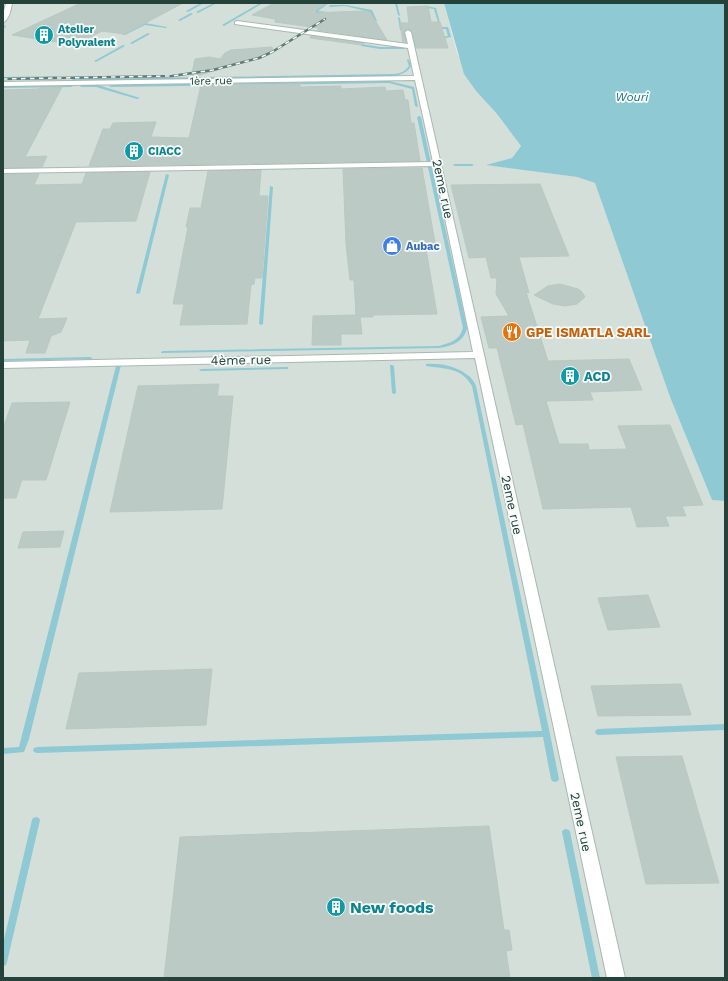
<svg xmlns="http://www.w3.org/2000/svg" width="728" height="981" viewBox="0 0 728 981" font-family="'Work Sans',sans-serif">
  <style>
    .built { fill: #d4dfda }
    .water { fill: #8ec9d4 }
    .lines { fill: none; stroke-linecap: round; stroke-linejoin: round }
    .stream { fill: #8ec9d4; fill-rule: evenodd }
    .building { fill: #bbcac4; stroke: #b8c9c2 }
    .minor-casing { stroke: #a8b8b2; stroke-width: 2 }
    .minor { fill: #fff; fill-rule: evenodd }
    .rail-casing { stroke: #5f7d75; stroke-width: 2.5 }
    .rail { stroke: #f7fbf9; stroke-width: 1.5; stroke-dasharray: 4.5; stroke-linecap: butt }
    .labels { text-anchor: middle; dominant-baseline: central; stroke-width: 3.5; stroke-linejoin: round; paint-order: stroke }
    .far-culture-label { font-size: 11px; font-weight: bold; fill: #0d838f; stroke: #f7fbf9; text-anchor: start }
    .far-street-label { font-size: 11px; fill: #24423a; stroke: #f7fbf9 }
    .far-shop-label { font-size: 11px; font-weight: bold; fill: #366cbe; stroke: #f7fbf9; text-anchor: start }
    .far-water-label { font-size: 12px; font-style: italic; fill: #1c6f80; stroke: #f7fbf9 }
    .street-label { font-size: 13px; fill: #24423a; stroke: #f7fbf9 }
    .food-label { font-size: 13px; font-weight: bold; fill: #c56008; stroke: #f7fbf9; text-anchor: start }
    .culture-label { font-size: 13px; font-weight: bold; fill: #0d838f; stroke: #f7fbf9; text-anchor: start }
    .near-culture-label { font-size: 16px; font-weight: bold; fill: #0d838f; stroke: #f7fbf9; text-anchor: start }
  </style>
  <rect width="100%" height="100%" fill="#e6efeb"/>
  <path class="built" d="M3,3H444L457,53L476,91L497,114L521,146L512,158L488,165L577,177L595,183L670,397L712,500L725,501V978H3Z"/>
  <path class="water" d="M444,3H725V501L712,500L670,397L595,183L577,177L486,165L512,158L521,146L497,114L476,91L464,74Z"/>
  <g class="lines">
    <g class="stream">
      <path d="M201,3H204L188,12L186,11Z"/>
      <path d="M214,3H217L198,13L196,12Z"/>
      <path d="M260,3H263L224,26L222,25Z"/>
      <path d="M326,3H329L318,11L328,12L329,14L315,13V11Z"/>
      <path d="M395,3H397L400,16L398,15Z"/>
      <path d="M330,5H346L372,10L377,21L369,24V22L375,21L370,12L345,6L329,7Z"/>
      <path d="M427,6L436,8L440,23L438,22L434,9L427,8Z"/>
      <path d="M191,13L193,14L180,21L178,20Z"/>
      <path d="M398,17L400,18L402,31L400,30Z"/>
      <path d="M145,23L167,27L166,28L145,25L125,35L114,32L115,31L125,33Z"/>
      <path d="M4,25L6,26L3,30Z"/>
      <path d="M442,27H448L451,37L445,38L446,43L445,44L444,43L442,37L448,36L446,29H441Z"/>
      <path d="M148,33L150,34L132,44L130,43Z"/>
      <path d="M362,44L380,47H404L405,48L404,49H380L361,46Z"/>
      <path d="M123,45L125,46L96,62L94,61Z"/>
      <path d="M408,59L409,60L411,66C407,73 400,75 392,76L73,81L72,80L73,79L392,74C399,74 405,72 409,66L407,60Z"/>
      <path d="M57,76V78H56L3,79V77Z"/>
      <path d="M389,81L414,87L418,107L415,106L412,89L389,83L111,87L109,86L111,85Z"/>
      <path d="M72,85L73,86L71,87L3,88V86Z"/>
      <path d="M82,85H98L140,98L137,99L96,87H81L80,86Z"/>
      <path d="M419,116L421,117L467,328C464,342 452,346 439,348L161,353V352L163,351L439,346C450,343 460,340 463,328L417,117Z"/>
      <path d="M454,164H472L474,165L472,166H455L453,165Z"/>
      <path d="M166,174L169,175L140,293L138,294L136,293Z"/>
      <path d="M270,186L273,187L263,324L261,325L259,324Z"/>
      <path d="M90,357L92,358V359L3,361V359Z"/>
      <path d="M111,364H119L121,365L29,739L24,752L3,754V748L19,747L21,739L116,366H111Z"/>
      <path d="M426,364C439,363 456,366 466,374C471,377 474,381 476,386L550,734L559,779L558,781L555,782L552,781L551,779L543,737L37,753L34,752L33,750L34,748L37,747L542,731L472,386C461,367 445,369 426,366Z"/>
      <path d="M390,365H392L394,366L396,393L394,394L392,393L390,366Z"/>
      <path d="M286,367H288V369L201,371L199,370L201,369Z"/>
      <path d="M725,724V730L598,735L596,734L595,732L596,730L598,729Z"/>
      <path d="M36,817L39,818L40,820L7,962L6,965L3,966V944L32,820L33,818Z"/>
      <path d="M566,829L569,830L570,832L600,978H592L562,832L563,830Z"/>
    </g>
  </g>
  <g class="building">
    <path d="M81,3H183L125,34L102,31L75,45L12,35Z"/>
    <path d="M274,3H327L311,13L363,11L370,12L387,40L317,30L319,28L275,22V19L252,15Z"/>
    <path d="M428,6L431,22H440L448,48H416L412,32L409,29L404,31L406,42H403L400,23H409L407,7Z"/>
    <path d="M311,36L364,43L362,45L310,38Z"/>
    <path d="M272,47L273,52L191,78L195,59L209,57L220,59L225,53L231,50Z"/>
    <path d="M300,84V87L341,86V89L385,87L386,91L403,90L405,100H408L411,123H414L420,161L89,166L103,129H110L113,123L156,122L151,137L189,138L201,85Z"/>
    <path d="M43,87H62L25,157L47,156L42,167L3,168V90L38,89Z"/>
    <path d="M422,168L435,243H425L437,314L373,315V317H360L362,334H341V345H312L313,316L356,315L354,280H350L346,244L343,169Z"/>
    <path d="M261,170L259,196H268L262,278H255L254,284L251,285L247,324L180,325L184,304H173L188,227H186L190,208H201L208,171Z"/>
    <path d="M150,172L136,221L76,222L38,319L67,318L61,332L51,336L45,353H26L30,340L3,341V174H39L34,185L82,184L86,173Z"/>
    <path d="M540,184L569,256L519,257L529,293L526,292L548,361L629,359L642,390L590,392L593,400L546,401L559,444H588L589,450L627,449L618,426L670,425L703,505L682,506L686,516H665L669,526L637,527L631,507L543,509L523,424L516,425L497,348H489L481,317L509,316L496,294L497,278H491L486,257L469,258L451,185Z"/>
    <path d="M560,284L578,289L582,292L585,297L577,304L565,306L553,304L534,295L548,286Z"/>
    <path d="M219,384L217,396H233L222,509L110,512L138,386Z"/>
    <path d="M70,402L46,480H22L16,498H3V429L12,403Z"/>
    <path d="M64,531L60,547L18,548L23,532Z"/>
    <path d="M648,595L660,627L608,630L598,598Z"/>
    <path d="M212,669L206,725L66,729L79,673Z"/>
    <path d="M681,684L691,715L598,716L591,686Z"/>
    <path d="M682,756L719,883L646,884L616,757Z"/>
    <path d="M489,826L504,930H509L512,950L506,951L510,978H164L180,837Z"/>
  </g>
  <g class="lines">
    <defs>
      <g id="minor">
        <path d="M6,3H12C11,10 9,19 3,23V15Z"/>
        <path d="M237,21L408,44L405,32L408,30L411,32L625,978H607L475,358L3,368V362L473,352L434,166L3,173V169L433,162L415,80L3,86V82L414,76L408,48L235,24V22Z"/>
      </g>
    </defs>
    <use href="#minor" class="minor-casing"/>
    <use href="#minor" class="minor"/>
    <defs>
      <path id="rail" d="M3,79L172,76L213,70L259,58L272,52L325,19"/>
    </defs>
    <use href="#rail" class="rail-casing"/>
    <use href="#rail" class="rail"/>
  </g>
  <defs>
    <symbol id="building-disc" viewBox="-11 -11 22 22"><circle r="9.5" fill="#0f9aa8" stroke="#f7fbf9"/><path d="M-4-6H4V6H1V3H-1V6H-4ZM-2.5-4.3h1.7v1.8h-1.7ZM.8-4.3h1.7v1.8H.8ZM-2.5-1h1.7V.8h-1.7ZM.8-1h1.7V.8H.8Z" fill="#fff"/></symbol>
    <symbol id="shop-disc" viewBox="-11 -11 22 22"><circle r="9.5" fill="#3f7fe0" stroke="#f7fbf9"/><path d="M-5-2.5h2.3a2.7 3.5 0 0 1 5.4 0H5L5.5 6h-11ZM-1.5-2.5h3a1.5 2.3 0 0 0-3 0Z" fill="#fff"/></symbol>
    <symbol id="restaurant-disc" viewBox="-11 -11 22 22"><circle r="9.5" fill="#e8710a" stroke="#f7fbf9"/><path d="M-5-6h1v4h1v-4h1v4h1v-4h1v5L-1.5 .5V6h-2V.5L-5-1ZM5-6V6H3V1.5H1.5Q1.5-4 5-6Z" fill="#fff"/></symbol>
  </defs>
  <g fill-rule="evenodd">
    <use href="#building-disc" x="33" y="24" width="22" height="22"/>
    <use href="#building-disc" x="123" y="140" width="22" height="22"/>
    <use href="#shop-disc" x="381" y="235" width="22" height="22"/>
    <use href="#restaurant-disc" x="501" y="321" width="22" height="22"/>
    <use href="#building-disc" x="559" y="365" width="22" height="22"/>
    <use href="#building-disc" x="325" y="896" width="22" height="22"/>
  </g>
  <g class="labels">
    <g class="far-culture-label">
      <text x="58" y="29">Atelier<tspan x="58" dy="13">Polyvalent</tspan></text>
      <text x="148" y="151">CIACC</text>
    </g>
    <g class="far-street-label">
      <text transform="translate(211 81) rotate(-1)">1ère rue</text>
    </g>
    <g class="far-shop-label">
      <text x="406" y="246">Aubac</text>
    </g>
    <g class="far-water-label">
      <text x="632" y="97">Wouri</text>
    </g>
    <g class="street-label">
      <text transform="translate(443 189) rotate(78)">2eme rue</text>
      <text transform="translate(241 360) rotate(-1)">4ème rue</text>
      <text transform="translate(512 505) rotate(78)">2eme rue</text>
      <text transform="translate(581 822) rotate(78)">2eme rue</text>
    </g>
    <g class="food-label">
      <text x="526" y="332">GPE ISMATLA SARL</text>
    </g>
    <g class="culture-label">
      <text x="584" y="376">ACD</text>
    </g>
    <g class="near-culture-label">
      <text x="350" y="907">New foods</text>
    </g>
  </g>
  <rect width="728" height="981" fill="none" stroke="#24423a" stroke-width="8"/>
</svg>
